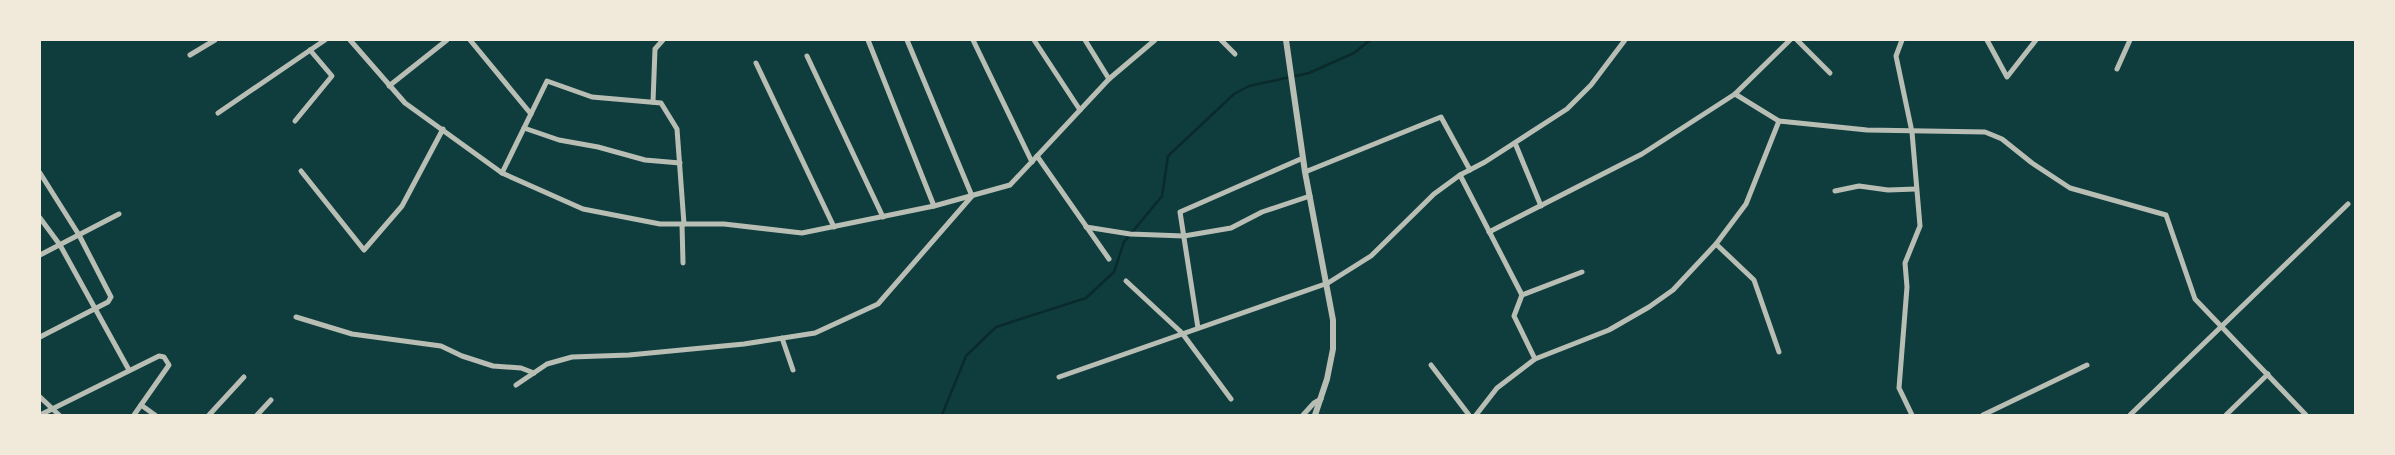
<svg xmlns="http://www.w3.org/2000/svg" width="2395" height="455" viewBox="0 0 2395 455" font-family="Helvetica,sans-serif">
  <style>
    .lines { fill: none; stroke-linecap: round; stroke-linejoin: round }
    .stream { stroke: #0a2a2b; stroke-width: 2.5 }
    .minor { stroke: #b8beb3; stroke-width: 5 }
    .tertiary { stroke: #b8beb3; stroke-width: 6 }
  </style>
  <rect width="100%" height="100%" fill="#0f3d3e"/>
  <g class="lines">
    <path class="stream" d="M942,415L966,356L996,327L1086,298L1114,272L1124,242L1162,196L1168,156L1234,94L1249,86L1309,73L1354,53L1370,40"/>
    <g class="minor">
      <path d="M350,40L405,103L502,173L583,209L660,224H724L802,233L934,206L1010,185L1109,79L1155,40"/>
      <path d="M470,40L531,114"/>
      <path d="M868,40L934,206"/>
      <path d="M973,40L1032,162"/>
      <path d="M1034,40L1080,110"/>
      <path d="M1085,40L1109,79"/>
      <path d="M1221,40L1235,54"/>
      <path d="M1797,40L1830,73"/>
      <path d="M1902,40L1896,56L1912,132L1920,226L1905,263L1907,287L1899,388L1912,415"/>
      <path d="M1987,40L2007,77L2036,40"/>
      <path d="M190,55L215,40"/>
      <path d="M807,56L883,217"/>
      <path d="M756,63L834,227"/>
      <path d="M2117,69L2130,40"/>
      <path d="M389,86L447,40"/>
      <path d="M1735,94L1779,121L1867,130L1985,132L2002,139L2032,163L2070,188L2166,215L2195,299L2306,415"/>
      <path d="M653,102L655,49L663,40"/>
      <path d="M218,113L325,40"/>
      <path d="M295,121L332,76L310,50"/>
      <path d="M524,128L559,140L598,147L645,160L680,163"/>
      <path d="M1515,143L1541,206"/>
      <path d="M1037,156L1109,259"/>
      <path d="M301,171L364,250L402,206L443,129"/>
      <path d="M1305,172L1441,117L1470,170"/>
      <path d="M40,173L79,235L111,297L108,302L40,337"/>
      <path d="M502,173L547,81L592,97L661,103L677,129L684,224"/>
      <path d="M1460,175L1522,295L1514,316L1535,359"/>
      <path d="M1835,191L1859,186L1888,190L1916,189"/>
      <path d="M40,218L60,245L129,370"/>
      <path d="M682,224L683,263"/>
      <path d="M1086,227L1130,234L1184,236L1231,228L1262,212L1310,196"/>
      <path d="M1489,232L1642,154L1735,94L1790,40"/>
      <path d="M1716,244L1754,280L1779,352"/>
      <path d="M40,255L119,214"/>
      <path d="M1126,281L1182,333L1231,399"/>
      <path d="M1522,295L1582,272"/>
      <path d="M296,317L352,334L441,346L462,356L493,366L521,368L534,373"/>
      <path d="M1198,328L1180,212L1303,158"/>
      <path d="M782,338L793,370"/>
      <path d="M1431,365L1469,415"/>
      <path d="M1059,377L1328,283L1371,256L1434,194L1460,175L1485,162L1567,109L1591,85L1625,40"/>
      <path d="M516,385L547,364L572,357L629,355L744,344L815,333L878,304L972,196L907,40"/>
      <path d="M40,397L59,415"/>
      <path d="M141,405L155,415"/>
      <path d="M40,415L159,356L164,357L169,365L134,415"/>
      <path d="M209,415L244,377"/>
      <path d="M257,415L271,400"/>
      <path d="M1303,415L1314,403L1321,399"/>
      <path d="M1476,415L1497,388L1535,359L1609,330L1649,307L1673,290L1716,244L1746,204L1779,121"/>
      <path d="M1983,415L2087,365"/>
      <path d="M2130,415L2348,204"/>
      <path d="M2226,415L2268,374"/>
    </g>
    <path class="tertiary" d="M1286,40L1305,172L1333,320V349L1327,379L1315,415"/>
  </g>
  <rect width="2395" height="455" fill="none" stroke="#f1e9da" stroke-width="82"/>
</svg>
